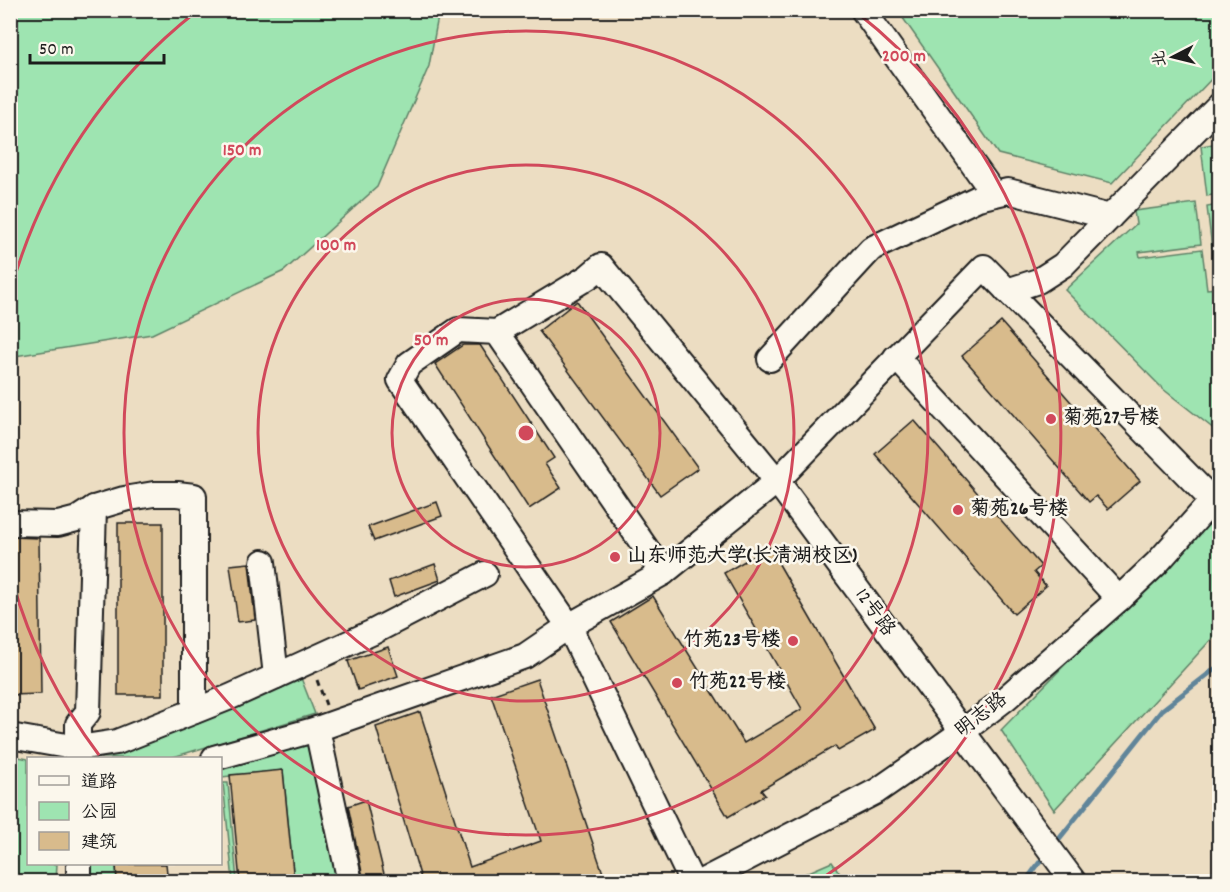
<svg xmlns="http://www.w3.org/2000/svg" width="1230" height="892" viewBox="0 0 1230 892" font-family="Dekko,'LXGW WenKai TC',sans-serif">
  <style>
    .built { fill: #ecddc2; fill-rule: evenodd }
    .green { fill: #9ee4b1; stroke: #5d8066; stroke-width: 1.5 }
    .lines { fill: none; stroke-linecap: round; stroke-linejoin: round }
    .stream { stroke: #60859a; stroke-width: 5 }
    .building { fill: #d8bb8c; stroke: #1c1c1c; stroke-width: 1.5 }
    .minor-casing { stroke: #1c1c1c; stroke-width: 28 }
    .path { stroke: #1c1c1c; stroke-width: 3; stroke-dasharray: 6 4.5; stroke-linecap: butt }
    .minor { stroke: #fbf7ec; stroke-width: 24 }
    .ring { fill: none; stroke: #d1495b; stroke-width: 3 }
    .poi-dot { fill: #d1495b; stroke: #fbf7ec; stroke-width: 2 }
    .labels { text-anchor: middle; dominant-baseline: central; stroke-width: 5; stroke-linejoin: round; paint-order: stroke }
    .poi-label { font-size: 20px; font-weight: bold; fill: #1c1c1c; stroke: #fbf7ec; text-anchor: start }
    .street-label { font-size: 20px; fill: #1c1c1c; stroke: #fbf7ec }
    .centre { fill: #d1495b; stroke: #fbf7ec; stroke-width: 3 }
    .ring-label { font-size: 18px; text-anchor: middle; font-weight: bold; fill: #d1495b; stroke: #fbf7ec; stroke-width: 5; stroke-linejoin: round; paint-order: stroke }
  </style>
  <rect width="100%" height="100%" fill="#f4ebd9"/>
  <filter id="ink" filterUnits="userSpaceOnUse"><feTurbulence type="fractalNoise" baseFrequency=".0167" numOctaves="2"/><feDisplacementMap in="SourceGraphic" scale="12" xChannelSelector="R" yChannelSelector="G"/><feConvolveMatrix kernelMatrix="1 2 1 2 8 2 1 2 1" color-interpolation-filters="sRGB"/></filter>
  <g filter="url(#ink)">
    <path class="built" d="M439,11H1219V881H11L10,355L16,356L152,334L429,66ZM28,758H220V864H28Z"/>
    <g class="green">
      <path d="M10,11L11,10L439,11L429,66L377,187L284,271L152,334L15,356L10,355Z"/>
      <path d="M898,11H1219V71L1112,183L998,154Z"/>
      <path d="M1219,143V194L1207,196L1201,146Z"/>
      <path d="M1196,203L1201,244L1139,252L1140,257L1202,249L1207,289L1217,288L1213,257L1219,256V433L1163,389L1065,290L1136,224L1134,211Z"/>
      <path d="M1219,205V247L1212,248L1207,207Z"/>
      <path d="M1219,507V631L1054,810L1001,730Z"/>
      <path d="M301,678L315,714L170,758H95Z"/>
      <path d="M297,740L313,746L344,881H294L283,770L222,777L220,764Z"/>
      <path d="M10,755L28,759V864H57L56,881H11Z"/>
      <path d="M223,783H228L237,881H233Z"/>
      <path d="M832,862L845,881H788Z"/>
      <path d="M89,864H116L117,881H89Z"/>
    </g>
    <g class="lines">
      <g class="stream">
        <path d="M1055,844L1162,710L1220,665"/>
        <path d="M1025,882L1045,855"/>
      </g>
    </g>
    <g class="building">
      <path d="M577,301L698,468L660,495L539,331Z"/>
      <path d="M1001,322L1140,481L1108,509L1096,496L1089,502L962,356Z"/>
      <path d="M463,345H480L554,458L545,464L561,488L529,509L435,364Z"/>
      <path d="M914,420L1041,566L1034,572L1046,586L1014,614L875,454Z"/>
      <path d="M437,502L442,516L374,541L368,527Z"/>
      <rect x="118" y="523" width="45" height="172"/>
      <path d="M10,537L39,538L41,694L10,695Z"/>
      <path d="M769,547L875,730L838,751L835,746L761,790L765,795L728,817L611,622L653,596L744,743L802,709L724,573Z"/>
      <path d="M249,563L255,620L238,622L230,565Z"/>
      <path d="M435,564L440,580L394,597L389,581Z"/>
      <path d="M388,647L398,676L358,690L348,661Z"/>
      <path d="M537,679L606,882H422L376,727L420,712L470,867L541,841L491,695Z"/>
      <path d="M283,770L294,882H240L230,775Z"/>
      <path d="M366,800L386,882H364L348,806Z"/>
      <path d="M116,864H166L168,882H117Z"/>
    </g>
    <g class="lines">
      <defs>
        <g id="minor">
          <path d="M863,10L994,194"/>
          <path d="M1007,291L1038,281L1063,265L1220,105"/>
          <path d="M497,332L663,573"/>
          <path d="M896,357L1119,599"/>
          <path d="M770,359L871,249L978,198L1008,191L1110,217"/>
          <path d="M10,523L58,524L77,519L94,508L124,499L154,494H177L194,496V711"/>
          <path d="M263,562L276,676"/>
          <path d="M317,729L350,882"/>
          <path d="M10,736L78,748L117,742L230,697L371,633L485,574"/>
          <path d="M78,758V724L88,712L94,508"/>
          <path d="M214,758L317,729L525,656L569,626L663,573L777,481L984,267L1212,500"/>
          <path d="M79,882V864"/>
          <path d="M692,882L569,626L400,380L409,364L458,330L497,332L588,277L601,266L777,481L1074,882"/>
          <path d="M701,882L877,791L962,732L1005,699L1119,599L1157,563L1220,492"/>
        </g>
      </defs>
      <use href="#minor" class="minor-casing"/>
      <path class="path" d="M317,680L326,705"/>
      <use href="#minor" class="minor"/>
    </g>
  </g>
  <g class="ring">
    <circle cx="526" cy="433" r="134"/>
    <circle cx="526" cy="433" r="268"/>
    <circle cx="526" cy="433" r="402"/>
    <path d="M99 755A535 535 0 0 1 12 580M12 286A535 535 0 0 1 197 11M855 11A535 535 0 0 1 821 879"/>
  </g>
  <g class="poi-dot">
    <circle cx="1051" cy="419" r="6"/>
    <circle cx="958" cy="510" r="6"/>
    <circle cx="615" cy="557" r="6"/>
    <circle cx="793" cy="641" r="6"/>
    <circle cx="677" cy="683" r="6"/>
  </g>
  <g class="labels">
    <g class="poi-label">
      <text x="1063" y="419">菊苑27号楼</text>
      <text x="970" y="510">菊苑26号楼</text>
      <text x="627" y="557">山东师范大学(长清湖校区)</text>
      <text x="781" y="641" text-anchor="end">竹苑23号楼</text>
      <text x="689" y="683">竹苑22号楼</text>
    </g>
    <g class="street-label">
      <text transform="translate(874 613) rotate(54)">12号路</text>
      <text transform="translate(982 716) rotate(-38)">明志路</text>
    </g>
  </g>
  <circle cx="526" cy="433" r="9" class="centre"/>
  <g class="ring-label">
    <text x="904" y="61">200 m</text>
    <text x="242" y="155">150 m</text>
    <text x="336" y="250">100 m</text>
    <text x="431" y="345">50 m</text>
  </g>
  <rect width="1230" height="892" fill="none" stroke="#fbf7ec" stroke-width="36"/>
  <rect x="18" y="18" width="1194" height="856" fill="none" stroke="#1c1c1c" stroke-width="2" filter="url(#ink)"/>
  <rect x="27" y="757" width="195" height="108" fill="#fbf7ec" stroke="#a29f99" stroke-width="1.5"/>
  <rect x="39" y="776" width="30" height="9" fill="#fbf7ec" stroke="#a29f99" stroke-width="1.5"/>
  <text x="81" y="787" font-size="18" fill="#1c1c1c">道路</text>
  <rect x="39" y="802" width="30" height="18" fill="#9ee4b1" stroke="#a29f99" stroke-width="1.5"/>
  <text x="81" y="817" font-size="18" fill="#1c1c1c">公园</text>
  <rect x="39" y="832" width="30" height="18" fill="#d8bb8c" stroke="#a29f99" stroke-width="1.5"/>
  <text x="81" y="847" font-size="18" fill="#1c1c1c">建筑</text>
  <g transform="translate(1173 57) rotate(263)" stroke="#fbf7ec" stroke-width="4.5" paint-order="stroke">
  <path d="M0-4.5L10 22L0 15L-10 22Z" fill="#1c1c1c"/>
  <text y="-9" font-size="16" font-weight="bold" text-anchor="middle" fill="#1c1c1c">北</text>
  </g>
  <path d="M30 54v9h134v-9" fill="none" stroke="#1c1c1c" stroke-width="3"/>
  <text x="39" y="54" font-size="18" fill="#1c1c1c" stroke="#fbf7ec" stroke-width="4.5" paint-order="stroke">50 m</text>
</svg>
